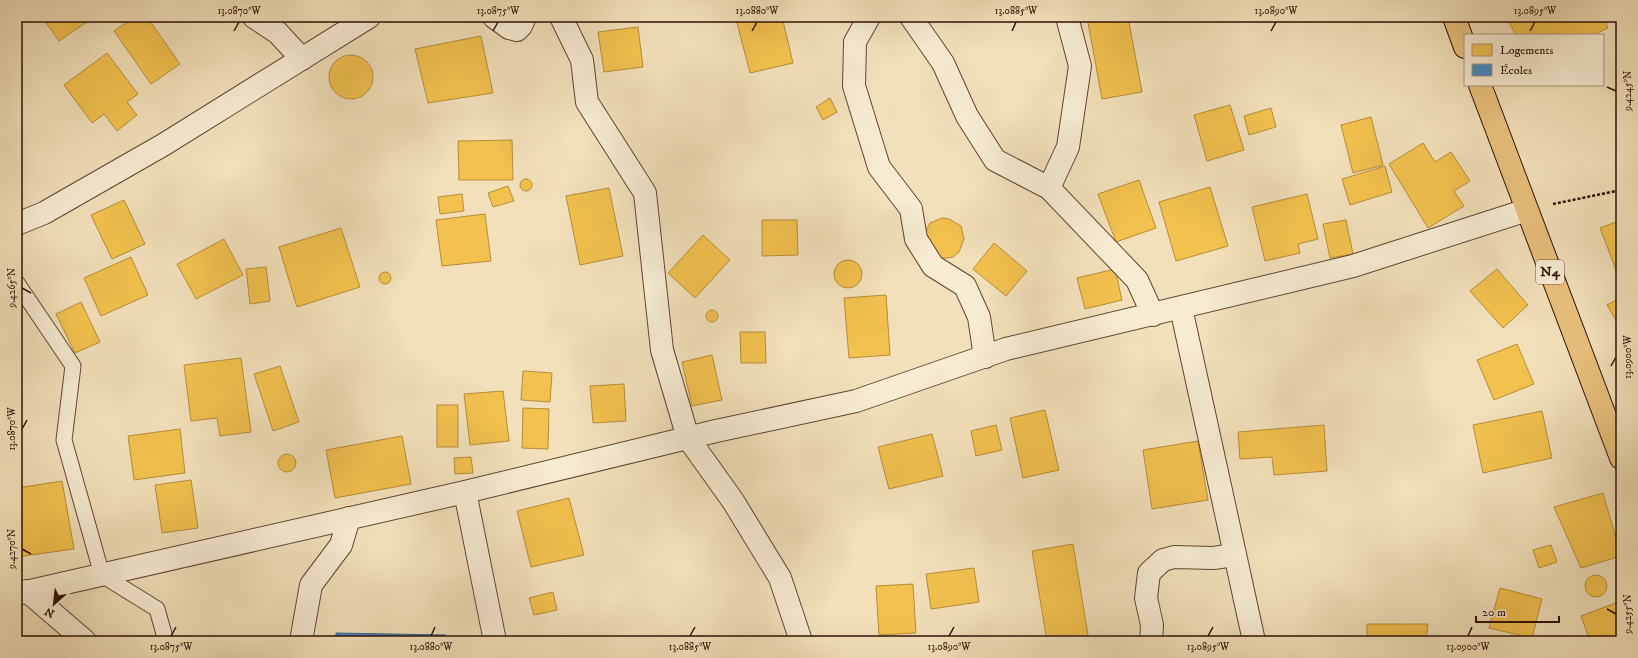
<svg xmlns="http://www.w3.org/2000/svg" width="1638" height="658" viewBox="0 0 1638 658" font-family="'IM FELL DW Pica',serif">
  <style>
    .homes { fill: #f2c14e; stroke: #b78c38 }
    .schools { fill: #3f88c5; stroke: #3a648b }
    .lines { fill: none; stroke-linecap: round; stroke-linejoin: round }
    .service-casing { stroke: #5f4531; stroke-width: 17 }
    .minor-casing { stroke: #5f4531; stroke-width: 24 }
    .tertiary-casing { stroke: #5f4531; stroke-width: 24 }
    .trunk-casing { stroke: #2e1103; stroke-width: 24 }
    .path { stroke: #2e1103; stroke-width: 2.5; stroke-dasharray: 3 2; stroke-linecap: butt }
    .service { stroke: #f7ebd2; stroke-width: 15 }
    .minor { stroke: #f7ebd2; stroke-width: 22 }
    .tertiary { stroke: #f7ebd2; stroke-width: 22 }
    .trunk { stroke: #e9c07d; stroke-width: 22 }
    .ticks { fill: none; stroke: #2e1103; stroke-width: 1.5 }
    .labels { text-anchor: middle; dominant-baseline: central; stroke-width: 4; stroke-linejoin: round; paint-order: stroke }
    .shield { fill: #f7ebd2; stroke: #6a5241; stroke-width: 1 }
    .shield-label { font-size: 14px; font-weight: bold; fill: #2e1103 }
    .neatline { fill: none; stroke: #2e1103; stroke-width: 1.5 }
    .ticks-label { font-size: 10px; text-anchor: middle; fill: #2e1103 }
  </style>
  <rect width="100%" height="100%" fill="#f2e0ba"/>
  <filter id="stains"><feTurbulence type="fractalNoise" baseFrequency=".005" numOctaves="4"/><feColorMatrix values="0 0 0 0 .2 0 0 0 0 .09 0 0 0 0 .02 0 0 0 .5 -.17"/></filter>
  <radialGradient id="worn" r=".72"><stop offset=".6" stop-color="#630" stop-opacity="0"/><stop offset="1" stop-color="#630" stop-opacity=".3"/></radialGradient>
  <g class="homes">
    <path d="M42,17H94L59,41Z"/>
    <path d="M134,17H147L180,64L151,84L114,31Z"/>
    <path d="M745,17H782L793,63L750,73L736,19Z"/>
    <path d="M1087,17H1128L1142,92L1102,99Z"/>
    <path d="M1506,17H1603L1608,28L1593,35H1516Z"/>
    <path d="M638,27L643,67L604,72L598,32Z"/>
    <path d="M481,36L493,93L428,103L415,49Z"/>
    <path d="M107,53L138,94L127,102L137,115L117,131L104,114L92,123L64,85Z"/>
    <circle cx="351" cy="77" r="22"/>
    <path d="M830,98L837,112L823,120L816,107Z"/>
    <path d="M1230,105L1244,150L1207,161L1194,115Z"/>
    <path d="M1271,108L1276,127L1249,135L1244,116Z"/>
    <path d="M1371,117L1383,165L1353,173L1341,125Z"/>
    <path d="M512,140L513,180H459L458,141Z"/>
    <path d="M1423,143L1435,162L1451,152L1470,181L1454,191L1464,206L1428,228L1389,164Z"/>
    <path d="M1385,166L1392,192L1350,205L1342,179Z"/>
    <circle cx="526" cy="185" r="6"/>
    <path d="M1139,180L1156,228L1116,242L1098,194Z"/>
    <path d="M508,186L514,201L493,207L488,193Z"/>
    <path d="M1210,187L1228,246L1176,261L1159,202Z"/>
    <path d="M609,188L623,256L580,265L566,196Z"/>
    <path d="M462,194L464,211L440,214L438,197Z"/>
    <path d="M1307,194L1318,239L1298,244L1300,253L1265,261L1252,207Z"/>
    <path d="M124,200L145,244L112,259L91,215Z"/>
    <path d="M485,214L491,261L442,266L436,220Z"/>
    <path d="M942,218L949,219L961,226L964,239L959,252L953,257L947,258H940L924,234L930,223Z"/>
    <path d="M762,220H797L798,255L762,256Z"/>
    <path d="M1346,220L1353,254L1330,258L1323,224Z"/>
    <path d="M1621,220V283L1600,228Z"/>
    <path d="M341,228L360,287L297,307L279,247Z"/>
    <path d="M703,235L730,260L695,298L668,273Z"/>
    <path d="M224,239L243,275L196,299L177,264Z"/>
    <path d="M994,243L1027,271L1006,296L973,269Z"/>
    <path d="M131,257L148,295L101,316L84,278Z"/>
    <circle cx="848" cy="274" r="14"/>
    <path d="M266,267L270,301L250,304L246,269Z"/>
    <path d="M1115,269L1122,300L1085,309L1077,278Z"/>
    <path d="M1497,269L1528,305L1503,328L1470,291Z"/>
    <circle cx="385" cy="278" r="6"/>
    <path d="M886,295L890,355L849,358L844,298Z"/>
    <path d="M1618,299L1621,304V329L1607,305Z"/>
    <path d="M81,302L100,342L75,353L56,314Z"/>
    <circle cx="712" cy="316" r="6"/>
    <path d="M740,332H765L766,363H741Z"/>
    <path d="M1517,344L1534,384L1494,400L1477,360Z"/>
    <path d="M712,355L722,400L692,406L682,362Z"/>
    <path d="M241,358L251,432L220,436L217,418L191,421L184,365Z"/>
    <path d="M280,366L299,422L273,431L254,374Z"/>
    <path d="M523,371L552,373L550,402L521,400Z"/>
    <path d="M624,384L626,421L593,423L590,386Z"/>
    <path d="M503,391L509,441L470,445L464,394Z"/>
    <rect x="437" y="405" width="21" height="42"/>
    <path d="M523,408L549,409L548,449L522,448Z"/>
    <path d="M1045,410L1059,470L1023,478L1010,418Z"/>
    <path d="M1542,411L1552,458L1483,473L1473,425Z"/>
    <path d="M996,425L1002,450L976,456L971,431Z"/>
    <path d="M1324,425L1327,471L1274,475L1272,457L1240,459L1238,432Z"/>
    <path d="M180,429L185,473L134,480L128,436Z"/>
    <path d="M932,434L943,476L889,489L878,447Z"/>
    <path d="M402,436L411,484L335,498L326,450Z"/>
    <path d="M1198,441L1208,500L1152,509L1143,450Z"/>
    <circle cx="287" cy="463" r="9"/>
    <path d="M471,457L473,473L455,474L454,458Z"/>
    <path d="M191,480L198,528L162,533L155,485Z"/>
    <path d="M62,481L74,549L17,557V488Z"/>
    <path d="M1603,493L1621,556L1581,568L1554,507Z"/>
    <path d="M569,498L584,555L531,567L517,511Z"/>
    <path d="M1073,544L1089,641H1047L1032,551Z"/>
    <path d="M1551,545L1557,562L1539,568L1533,550Z"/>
    <path d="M974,568L979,602L931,609L926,574Z"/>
    <circle cx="1596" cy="586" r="11"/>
    <path d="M913,584L916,633L879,635L876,586Z"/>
    <path d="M1500,588L1542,599L1532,638L1489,628Z"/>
    <path d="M553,592L557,610L534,615L529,598Z"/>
    <path d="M1621,601V641H1590L1581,616Z"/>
    <path d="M1367,624H1428L1426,641H1367Z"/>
    <path d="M1330,637V641H1301L1300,640Z"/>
  </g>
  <path class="schools" d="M336,633L446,635V641H336Z"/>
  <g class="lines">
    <defs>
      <path id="service" d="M17,283L73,366L64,440L102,575L157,609L166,641"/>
      <g id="minor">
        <path d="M254,17L278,33L302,59"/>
        <path d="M494,17L509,28L517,30L521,26L525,17"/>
        <path d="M561,17L582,60L587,102L645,193L662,350L688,438L733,501L780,578L801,641"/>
        <path d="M869,17L855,42L854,86L879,167L911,209L916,239L933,266L965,286L979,317L985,357"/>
        <path d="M911,17L943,63L967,116L995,160L1049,188L1137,280L1153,315"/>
        <path d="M1049,188L1068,147L1080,66L1067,17"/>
        <path d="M17,224L44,213L163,145L369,17"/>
        <path d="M1181,308L1254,641"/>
        <path d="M465,492L495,641"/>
        <path d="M27,591L85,641"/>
        <path d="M301,641L311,585L341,545L349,518"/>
        <path d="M1151,641L1152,625L1146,598L1149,573L1163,560L1174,557L1213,558L1235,555"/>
      </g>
      <path id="tertiary" d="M17,594L465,492L716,431L856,401L1006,349L1353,266L1527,210"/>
      <g id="trunk">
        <path d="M1454,17L1465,47"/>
        <path d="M1480,85L1621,458"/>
      </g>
    </defs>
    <use href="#service" class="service-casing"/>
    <use href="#minor" class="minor-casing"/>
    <use href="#tertiary" class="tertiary-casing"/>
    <use href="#trunk" class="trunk-casing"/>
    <path class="path" d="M1553,204L1621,190"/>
    <use href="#service" class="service"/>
    <use href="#minor" class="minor"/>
    <use href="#tertiary" class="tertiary"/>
    <use href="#trunk" class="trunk"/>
  </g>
  <path class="ticks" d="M234,31L239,22M493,31L498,22M752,31L757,22M1012,31L1016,22M1271,31L1276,22M1530,31L1535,22M1607,87L1616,91M22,288L31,293M1611,366L1616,357M22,429L27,420M22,549L31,554M1607,609L1616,614M171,636L176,627M431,636L435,627M690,636L695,627M949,636L954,627M1208,636L1213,627M1468,636L1472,627"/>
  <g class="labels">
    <rect class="shield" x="1536" y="260" width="28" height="24" rx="3"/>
    <g class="shield-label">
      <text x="1550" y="272">N4</text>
    </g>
  </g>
  <rect width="1638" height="658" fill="none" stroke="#f2e0ba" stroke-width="44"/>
  <rect x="1464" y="34" width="140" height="52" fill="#f7ebd2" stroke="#a7947f"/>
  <rect x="1472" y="44" width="20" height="12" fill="#f2c14e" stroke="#a7947f"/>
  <text x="1500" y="54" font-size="12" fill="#2e1103">Logements</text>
  <rect x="1472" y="64" width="20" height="12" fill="#3f88c5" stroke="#a7947f"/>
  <text x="1500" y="74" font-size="12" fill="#2e1103">Écoles</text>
  <g transform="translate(54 604) rotate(208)" stroke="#f7ebd2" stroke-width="3" paint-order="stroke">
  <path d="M0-3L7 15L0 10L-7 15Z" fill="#2e1103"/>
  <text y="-6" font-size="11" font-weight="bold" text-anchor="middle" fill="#2e1103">N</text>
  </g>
  <path d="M1476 616v6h83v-6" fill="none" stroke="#2e1103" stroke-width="2"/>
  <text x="1482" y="616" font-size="12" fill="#2e1103" stroke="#f7ebd2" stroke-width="3" paint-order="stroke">20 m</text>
  <rect x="22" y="22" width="1594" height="614" class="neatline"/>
  <g class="ticks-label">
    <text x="239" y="14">13.0870°W</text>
    <text x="498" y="14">13.0875°W</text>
    <text x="757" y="14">13.0880°W</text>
    <text x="1016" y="14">13.0885°W</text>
    <text x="1276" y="14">13.0890°W</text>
    <text x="1535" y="14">13.0895°W</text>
    <text transform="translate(1627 91) rotate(-90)" y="4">9.4245°N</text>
    <text transform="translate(11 288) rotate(-90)" y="4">9.4265°N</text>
    <text transform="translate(1627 357) rotate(-90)" y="4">13.0900°W</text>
    <text transform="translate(11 429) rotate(-90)" y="4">13.0870°W</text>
    <text transform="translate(11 549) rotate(-90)" y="4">9.4270°N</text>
    <text transform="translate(1627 614) rotate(-90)" y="4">9.4255°N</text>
    <text x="171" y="650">13.0875°W</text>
    <text x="431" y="650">13.0880°W</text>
    <text x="690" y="650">13.0885°W</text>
    <text x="949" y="650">13.0890°W</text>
    <text x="1208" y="650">13.0895°W</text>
    <text x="1468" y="650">13.0900°W</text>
  </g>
  <rect width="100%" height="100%" filter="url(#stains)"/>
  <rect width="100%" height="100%" fill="url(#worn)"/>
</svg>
